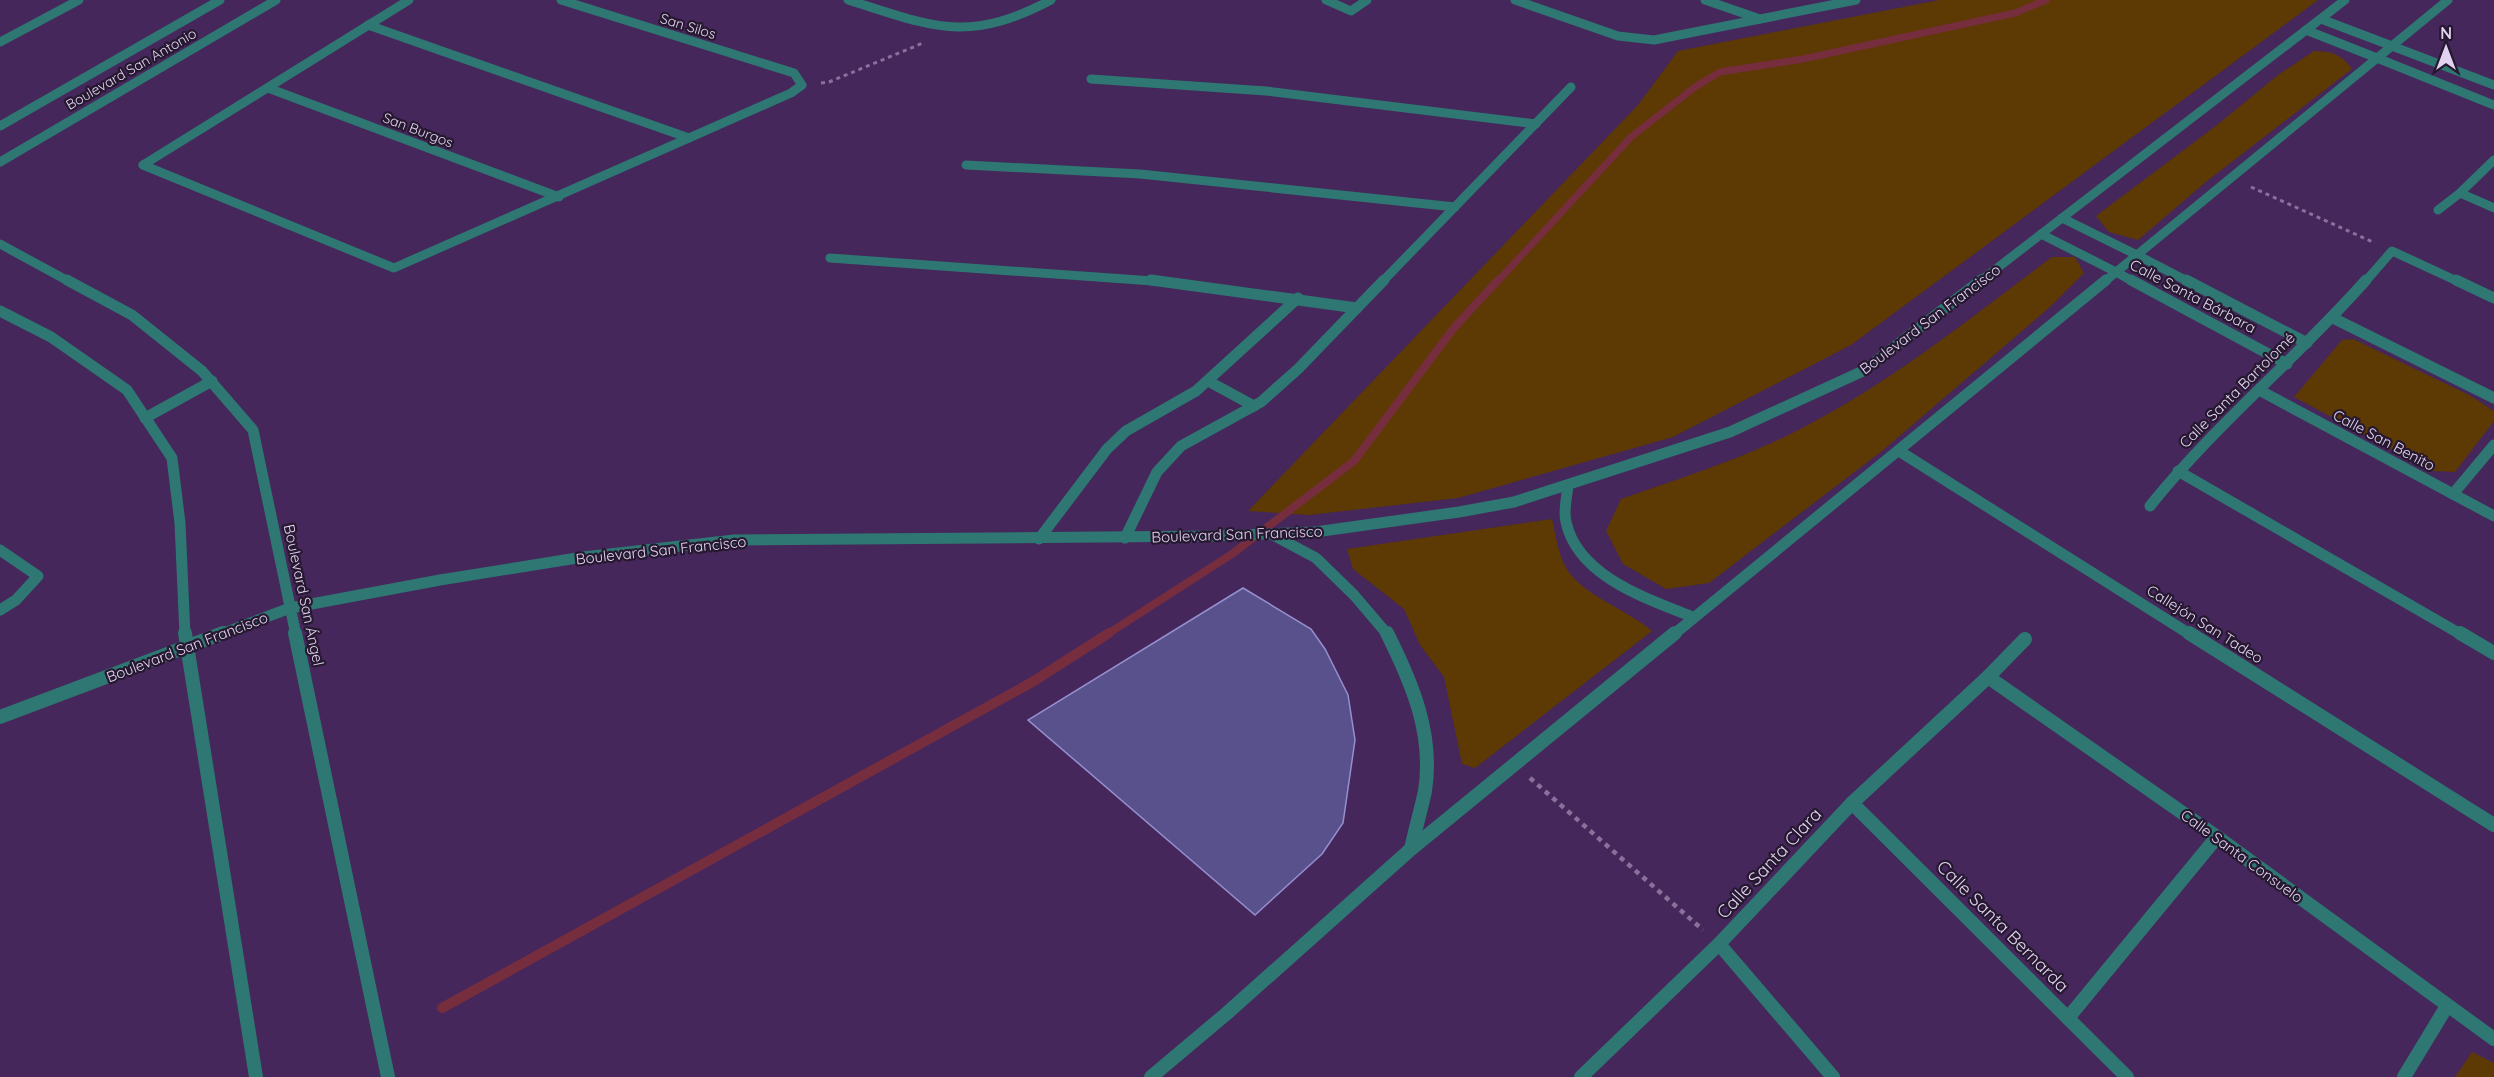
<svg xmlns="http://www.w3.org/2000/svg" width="2494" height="1077" viewBox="0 0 2494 1077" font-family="Quicksand,sans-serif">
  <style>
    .green { fill: #5d3903 }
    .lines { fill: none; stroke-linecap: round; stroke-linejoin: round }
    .stream-far2 { stroke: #762e3e; stroke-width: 7 }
    .stream-far1 { stroke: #762e3e; stroke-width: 8 }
    .stream { stroke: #762e3e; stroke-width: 10 }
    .building { fill: #59518b; stroke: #968fcf; stroke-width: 1.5 }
    .path-far1 { stroke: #89719c; stroke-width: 3; stroke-dasharray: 4 4; stroke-linecap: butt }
    .path { stroke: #89719c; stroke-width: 4.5; stroke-dasharray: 5 5; stroke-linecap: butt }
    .minor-far2 { stroke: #2e7772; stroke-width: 9 }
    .minor-far1 { stroke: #2e7772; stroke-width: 11 }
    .minor { stroke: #2e7772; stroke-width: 14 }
    .tertiary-far2 { stroke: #2e7772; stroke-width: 9 }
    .tertiary-far1 { stroke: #2e7772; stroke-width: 11 }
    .tertiary { stroke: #2e7772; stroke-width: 14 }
    .labels { text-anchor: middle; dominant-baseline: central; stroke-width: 4.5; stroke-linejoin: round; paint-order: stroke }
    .far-street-label { font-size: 14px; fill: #e2d2f1; stroke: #25182f }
    .street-label { font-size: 15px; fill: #e2d2f1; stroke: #25182f }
    .near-street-label { font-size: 18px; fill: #e2d2f1; stroke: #25182f }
  </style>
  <rect width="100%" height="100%" fill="#45275b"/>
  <g class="green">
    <path d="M1939,0H2318L1851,345L1673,437L1458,498L1309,515L1248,511L1638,105L1678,51Z"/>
    <path d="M2314,51C2332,51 2342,55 2352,69L2207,181L2138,240L2109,232L2096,216L2217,125L2278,75Z"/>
    <path d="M2052,257H2075L2084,273L2050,307L1882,451L1709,583L1666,589L1623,564L1606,531L1621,499C1683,477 1746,458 1804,427C1893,381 1972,317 2052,257Z"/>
    <path d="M2353,339L2469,395L2494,411V421L2455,472L2432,471L2294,397L2342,340Z"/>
    <path d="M1552,519C1555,533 1558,551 1564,564C1578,594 1627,609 1652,631L1475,768L1462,764L1444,677L1420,645L1404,609L1353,569L1347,549Z"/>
    <path d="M2472,1052L2494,1063V1077H2455Z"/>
  </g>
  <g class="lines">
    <path class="stream-far2" d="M1497,282L1631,137L1695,87L1720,72L1803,59L2015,13L2046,0"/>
    <path class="stream-far1" d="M1106,635L1232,554L1354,461L1453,329L1498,280"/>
    <path class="stream" d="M442,1008L1034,681L1109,633"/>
  </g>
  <path class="building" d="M1243,588L1311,629L1325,649L1348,695L1355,740L1343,823L1322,854L1255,915L1028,720Z"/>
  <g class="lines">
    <g class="path-far1">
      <path d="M821,83L829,82L923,43"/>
      <path d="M2251,187L2375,243"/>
    </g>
    <path class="path" d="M1530,778L1703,930"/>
    <g class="minor-far2">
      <path d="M848,0C932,26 966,45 1051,0"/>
      <path d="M1326,0L1351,11L1367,0"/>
      <path d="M1515,0L1618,36L1654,40L1856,0"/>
      <path d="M1705,0L1760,19"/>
      <path d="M368,25L689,138"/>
      <path d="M0,42L79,0"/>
      <path d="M2392,46L2494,85"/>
      <path d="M2377,58L2494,105"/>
      <path d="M1091,79L1266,91L1536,124"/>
      <path d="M268,88L559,197"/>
      <path d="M143,165L394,268L791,93L802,85L794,73L561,0"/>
      <path d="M143,165L409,0"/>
      <path d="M966,165L1140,174L1455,207"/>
      <path d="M2460,193L2494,208"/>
      <path d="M2438,210L2460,193L2494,160"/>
      <path d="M2137,255L2189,282"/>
      <path d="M830,258L1167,282"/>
      <path d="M2116,272L2134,282"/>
      <path d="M1382,282L1571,87"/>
      <path d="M2365,282L2392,251L2459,282"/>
    </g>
    <g class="minor-far1">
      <path d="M1151,280L1357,308"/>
      <path d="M2131,280L2287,364"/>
      <path d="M2186,280L2307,343"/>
      <path d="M2456,280L2494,298"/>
      <path d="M2333,318L2494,398"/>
      <path d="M1208,381L1254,406"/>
      <path d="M2259,390L2494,516"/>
      <path d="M1899,451L2191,635"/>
      <path d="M2178,471L2462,635"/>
      <path d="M2453,494L2494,445"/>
      <path d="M2150,506C2215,425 2297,358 2366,280"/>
      <path d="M1125,538L1157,472L1181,446L1261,402L1298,369L1384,280"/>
      <path d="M1039,539L1107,449L1126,431L1196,391L1298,298"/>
      <path d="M0,550L38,576L16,600L0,610"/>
    </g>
    <g class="minor">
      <path d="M2189,633L2494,825"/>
      <path d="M2460,633L2494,653"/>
      <path d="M1988,677L2217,837L2494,1039"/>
      <path d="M1852,803L2127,1077"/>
      <path d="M1719,944L1833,1077"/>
      <path d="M2068,1018L2217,837"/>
      <path d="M1581,1077L1719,944L1852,803L1988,677L2025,639"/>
      <path d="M2404,1077L2447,1006"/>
    </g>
    <g class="tertiary-far2">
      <path d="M2321,19L2392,46"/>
      <path d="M2306,30L2377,58"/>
      <path d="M0,126L220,0"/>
      <path d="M0,162L276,0"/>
      <path d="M2062,218L2137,255"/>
      <path d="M2041,234L2116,272"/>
      <path d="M0,244L70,282"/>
      <path d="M1979,282L2345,0"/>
      <path d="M2104,282L2448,0"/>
    </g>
    <g class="tertiary-far1">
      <path d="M67,280L132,315L202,371L253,430L296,635"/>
      <path d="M0,311L51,337L127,390L172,458L180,523L185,635"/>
      <path d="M145,418L212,381"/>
      <path d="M1568,485C1567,497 1563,511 1566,522C1578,577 1648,599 1693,617"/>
      <path d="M1273,535L1316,558L1354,595L1388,635"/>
      <path d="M219,635L290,608L440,580L583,557L734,540L1215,536L1315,532L1459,512L1514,502L1730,432L1863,371L1981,280"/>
      <path d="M1673,635L2106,280"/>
    </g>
    <g class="tertiary">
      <path d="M185,633L256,1077"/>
      <path d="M295,633L388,1077"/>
      <path d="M1387,633C1412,683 1434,734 1425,791C1421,810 1415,830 1411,849"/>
      <path d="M0,717L223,633"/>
      <path d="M1151,1077L1226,1014L1411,849L1675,633"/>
    </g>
  </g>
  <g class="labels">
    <g class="far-street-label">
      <text transform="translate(688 26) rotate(17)">San Silos</text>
      <text transform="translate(131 69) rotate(-30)">Boulevard San Antonio</text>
      <text transform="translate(418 130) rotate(21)">San Burgos</text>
    </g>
    <g class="street-label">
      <text transform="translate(2193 296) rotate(28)">Calle Santa Bárbara</text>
      <text transform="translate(1930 319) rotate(-37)">Boulevard San Francisco</text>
      <text transform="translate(2237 390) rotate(-45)">Calle Santa Bartolomé</text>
      <text transform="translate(2384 440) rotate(28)">Calle San Benito</text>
      <text transform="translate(1237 534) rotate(-2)">Boulevard San Francisco</text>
      <text transform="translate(661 550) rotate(-6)">Boulevard San Francisco</text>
      <text transform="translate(304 595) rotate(78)">Boulevard San Ángel</text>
      <text transform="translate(2205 624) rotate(32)">Callejón San Tadeo</text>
      <text transform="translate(187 647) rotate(-21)">Boulevard San Francisco</text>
      <text transform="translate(2242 856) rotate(36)">Calle Santa Consuelo</text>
    </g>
    <g class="near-street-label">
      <text transform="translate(1769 863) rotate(-47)">Calle Santa Clara</text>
      <text transform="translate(2003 926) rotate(45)">Calle Santa Bernarda</text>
    </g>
  </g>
  <g transform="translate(2446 48)" stroke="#25182f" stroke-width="4.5" paint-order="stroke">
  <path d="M0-4.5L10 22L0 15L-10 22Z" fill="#e2d2f1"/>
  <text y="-9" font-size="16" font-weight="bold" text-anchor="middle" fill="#e2d2f1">N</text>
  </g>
</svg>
